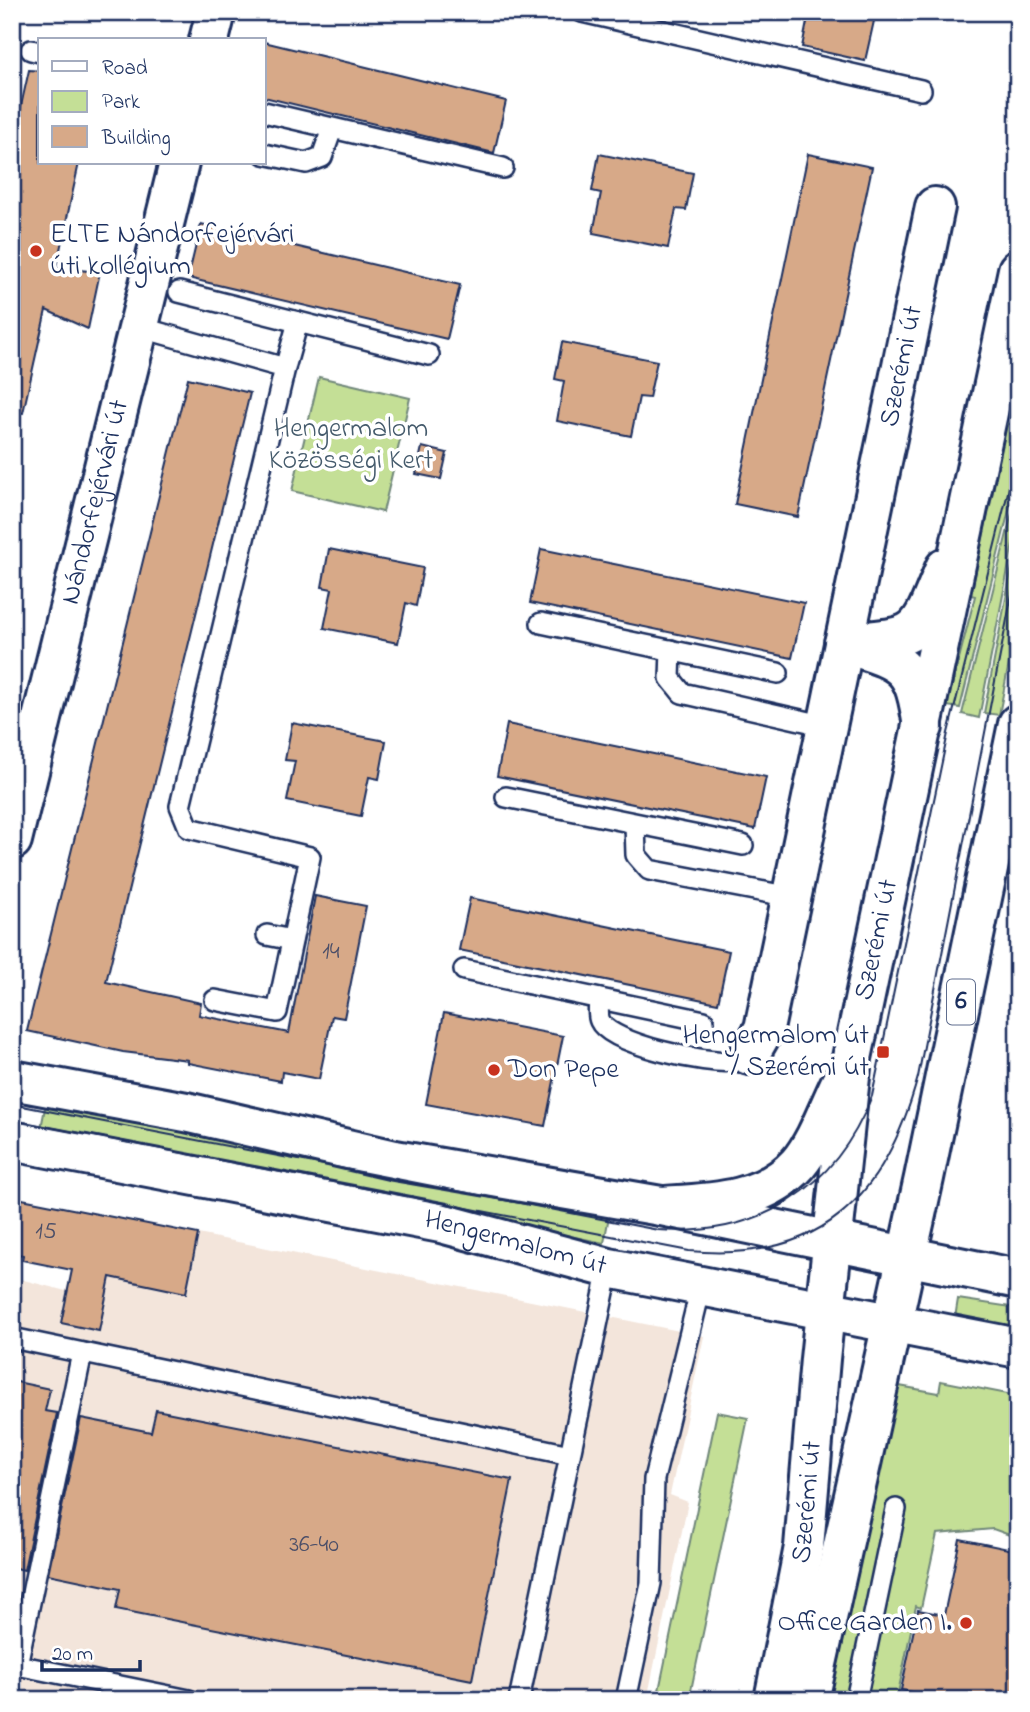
<svg xmlns="http://www.w3.org/2000/svg" width="1030" height="1712" viewBox="0 0 1030 1712" font-family="'Indie Flower',sans-serif">
  <style>
    .built { fill: #f3e5db }
    .green { fill: #c4df96; stroke: #70877a; stroke-width: 2 }
    .building { fill: #d7a988; stroke: #1b2f5e; stroke-width: 2 }
    .lines { fill: none; stroke-linecap: round; stroke-linejoin: round }
    .lane-casing { stroke: #1b2f5e; stroke-width: 24 }
    .street-casing { stroke: #1b2f5e; stroke-width: 44 }
    .secondary-casing { stroke: #1b2f5e; stroke-width: 44 }
    .primary-casing { stroke: #1b2f5e; stroke-width: 44 }
    .lane { stroke: #fff; stroke-width: 19 }
    .street { stroke: #fff; stroke-width: 38 }
    .secondary { stroke: #fff; stroke-width: 38 }
    .primary { stroke: #fff; stroke-width: 38 }
    .tram { stroke: #1b2f5e; stroke-width: 2 }
    .poi-dot { fill: #c8321e; stroke: #fff; stroke-width: 2.5 }
    .labels { text-anchor: middle; dominant-baseline: central; stroke-width: 7; stroke-linejoin: round; paint-order: stroke }
    .number-label { font-size: 24px; fill: #4a4e68 }
    .shield { fill: #fff; stroke: #5f6d8e; stroke-width: 2 }
    .shield-label { font-size: 26px; font-weight: bold; fill: #1b2f5e }
    .poi-label { font-size: 28px; fill: #1b2f5e; stroke: #fff; text-anchor: start }
    .street-label { font-size: 28px; fill: #1b2f5e; stroke: #fff }
    .park-label { font-size: 28px; fill: #455b6c; stroke: #fff }
  </style>
  <rect width="100%" height="100%" fill="#fff"/>
  <filter id="ink" filterUnits="userSpaceOnUse"><feTurbulence type="fractalNoise" baseFrequency=".0143" numOctaves="2"/><feDisplacementMap in="SourceGraphic" scale="14" xChannelSelector="R" yChannelSelector="G"/><feConvolveMatrix kernelMatrix="1 2 1 2 8 2 1 2 1" color-interpolation-filters="sRGB"/></filter>
  <g filter="url(#ink)">
    <path class="built" d="M84,1211L704,1336L670,1495L688,1502L647,1700H12V1277L66,1291Z"/>
    <g class="green">
      <path d="M1018,369V474L960,708L947,706L975,596L971,595Z"/>
      <path d="M319,377L410,398L383,512L292,491Z"/>
      <path d="M1018,489V518L979,718L962,714Z"/>
      <path d="M1018,535V617L999,715L984,713Z"/>
      <path d="M46,1103L609,1216L604,1243L41,1128Z"/>
      <path d="M958,1299L1018,1308V1328L955,1318Z"/>
      <path d="M941,1381L1018,1396V1538L993,1529L937,1534L921,1608L916,1606L898,1693L902,1694L901,1700H830L899,1386L939,1393Z"/>
      <path d="M717,1412L748,1418L689,1700H657Z"/>
    </g>
    <g class="building">
      <path d="M809,12H876L865,61L802,47Z"/>
      <path d="M264,42L506,101L494,153L264,97Z"/>
      <path d="M29,70L40,71V163H79L56,268L100,272L88,329L46,310L23,413L12,412V146Z"/>
      <path d="M599,154L693,173L686,210L676,209L668,248L593,233L601,193L592,191Z"/>
      <path d="M808,154L872,167L798,517L735,504Z"/>
      <path d="M201,224L460,285L447,339L188,278Z"/>
      <path d="M562,342L657,361L649,398L639,397L631,436L557,421L564,381L555,379Z"/>
      <path d="M188,378L250,393L106,982L201,1003L199,1015L289,1033L315,896L366,906L344,1018L332,1016L319,1079L282,1072L281,1081L188,1063V1060L123,1052L27,1031Z"/>
      <path d="M422,447L447,453L441,479L416,474Z"/>
      <path d="M329,549L423,568L416,606L406,603L398,643L324,628L332,589L322,587Z"/>
      <path d="M541,549L804,603L792,658L530,603Z"/>
      <path d="M292,723L386,741L379,779L369,777L361,816L287,801L295,761L285,760Z"/>
      <path d="M507,724L766,777L755,829L497,776Z"/>
      <path d="M470,898L729,951L718,1003L459,950Z"/>
      <path d="M444,1013L563,1036L545,1126L426,1104Z"/>
      <path d="M12,1197L198,1234L186,1293L110,1277L99,1331L61,1323L72,1270L22,1260L23,1255L12,1253Z"/>
      <path d="M12,1381L50,1389L45,1411L57,1413L24,1570L12,1567Z"/>
      <path d="M156,1410L512,1480L472,1680L116,1609L120,1589L48,1574L81,1418L151,1432Z"/>
      <path d="M960,1539L1018,1551V1700H926L927,1695L901,1690L918,1610L944,1615Z"/>
    </g>
    <g class="lines">
      <defs>
        <g id="lane">
          <path d="M582,12L921,90"/>
          <path d="M31,50L40,52"/>
          <path d="M264,112L503,168"/>
          <path d="M264,154L306,163L322,157L332,129"/>
          <path d="M179,292L429,355"/>
          <path d="M139,327L285,368L180,806L189,828L310,857L277,1012L215,1000"/>
          <path d="M285,368L298,322"/>
          <path d="M541,623L778,673"/>
          <path d="M671,650L670,678L682,693L827,726"/>
          <path d="M506,797L743,845"/>
          <path d="M635,824L636,855L649,870L791,897"/>
          <path d="M267,935L292,940"/>
          <path d="M464,970L704,1021"/>
          <path d="M599,999C599,1005 597,1015 600,1021C610,1044 709,1065 733,1061C739,1060 744,1057 749,1055"/>
          <path d="M12,1338L570,1455"/>
          <path d="M82,1353L17,1665L189,1700"/>
          <path d="M519,1700L609,1268"/>
          <path d="M626,1700L651,1583L654,1479L701,1287"/>
          <path d="M856,1700L896,1509"/>
        </g>
        <g id="street">
          <path d="M209,40L216,12"/>
          <path d="M844,643C921,636 916,640 945,568"/>
          <path d="M850,645C907,664 914,666 923,727"/>
          <path id="s1" d="M12,840L179,163"/>
          <path id="s2" d="M749,1055L764,1029L935,207"/>
        </g>
        <g id="secondary">
          <path d="M12,1080L186,1112L395,1160L661,1206L1018,1279"/>
          <path id="s3" d="M12,1141L441,1223L609,1268L1018,1348"/>
        </g>
        <g id="primary">
          <path d="M661,1206C709,1203 763,1203 798,1164C817,1142 828,1108 841,1082"/>
          <path id="s4" d="M774,1700L804,1547L820,1359L852,1058L1018,270"/>
          <path d="M809,1700L924,1178L1018,724"/>
        </g>
      </defs>
      <use href="#lane" class="lane-casing"/>
      <use href="#street" class="street-casing"/>
      <use href="#secondary" class="secondary-casing"/>
      <use href="#primary" class="primary-casing"/>
      <use href="#lane" class="lane"/>
      <use href="#street" class="street"/>
      <use href="#secondary" class="secondary"/>
      <use href="#primary" class="primary"/>
      <g class="tram">
        <path d="M12,1104L658,1230C759,1237 835,1190 872,1096L948,733L1018,452"/>
        <path d="M12,1120L689,1251C821,1263 885,1198 918,1077L1018,563"/>
      </g>
    </g>
  </g>
  <g class="poi-dot">
    <circle cx="36" cy="251" r="7"/>
    <rect x="876" y="1045" width="14" height="14" rx="3.5"/>
    <circle cx="494" cy="1070" r="7"/>
    <circle cx="966" cy="1623" r="7"/>
  </g>
  <g class="labels">
    <g class="number-label">
      <text x="331" y="952">14</text>
      <text x="46" y="1232">15</text>
      <text x="314" y="1545">36-40</text>
    </g>
    <rect class="shield" x="947" y="979.5" width="28" height="45" rx="5"/>
    <g class="shield-label">
      <text x="961" y="1002">6</text>
    </g>
    <g class="poi-label">
      <text x="50" y="235">ELTE Nándorfejérvári<tspan x="50" dy="32">úti kollégium</tspan></text>
      <text x="869" y="1036" text-anchor="end">Hengermalom út<tspan x="869" dy="32">/ Szerémi út</tspan></text>
      <text x="508" y="1070">Don Pepe</text>
      <text x="952" y="1623" text-anchor="end">Office Garden I.</text>
    </g>
    <g class="street-label">
      <text stroke="none"><textPath href="#s2" startOffset="707">Szerémi út</textPath></text>
      <text stroke="none"><textPath href="#s1" startOffset="348">Nándorfejérvári út</textPath></text>
      <text stroke="none"><textPath href="#s4" startOffset="768">Szerémi út</textPath></text>
      <text stroke="none"><textPath href="#s3" startOffset="514">Hengermalom út</textPath></text>
      <text stroke="none"><textPath href="#s4" startOffset="201">Szerémi út</textPath></text>
    </g>
    <g class="park-label">
      <text x="351" y="429">Hengermalom<tspan x="351" dy="32">Közösségi Kert</tspan></text>
    </g>
  </g>
  <rect width="1030" height="1712" fill="none" stroke="#fff" stroke-width="42"/>
  <rect x="21" y="21" width="988" height="1670" fill="none" stroke="#1b2f5e" stroke-width="2.5" filter="url(#ink)"/>
  <rect x="38" y="38" width="228" height="126" fill="#ffffff" stroke="#a4acbf" stroke-width="2"/>
  <rect x="52" y="61" width="35" height="10" fill="#ffffff" stroke="#a4acbf" stroke-width="2"/>
  <text x="102" y="74" font-size="21" fill="#1b2f5e">Road</text>
  <rect x="52" y="91" width="35" height="21" fill="#c4df96" stroke="#a4acbf" stroke-width="2"/>
  <text x="102" y="108" font-size="21" fill="#1b2f5e">Park</text>
  <rect x="52" y="126" width="35" height="21" fill="#d7a988" stroke="#a4acbf" stroke-width="2"/>
  <text x="102" y="144" font-size="21" fill="#1b2f5e">Building</text>
  <path d="M42 1660v10h98v-10" fill="none" stroke="#1b2f5e" stroke-width="3.5"/>
  <text x="52" y="1660" font-size="21" fill="#1b2f5e" stroke="#ffffff" stroke-width="5" paint-order="stroke">20 m</text>
</svg>
